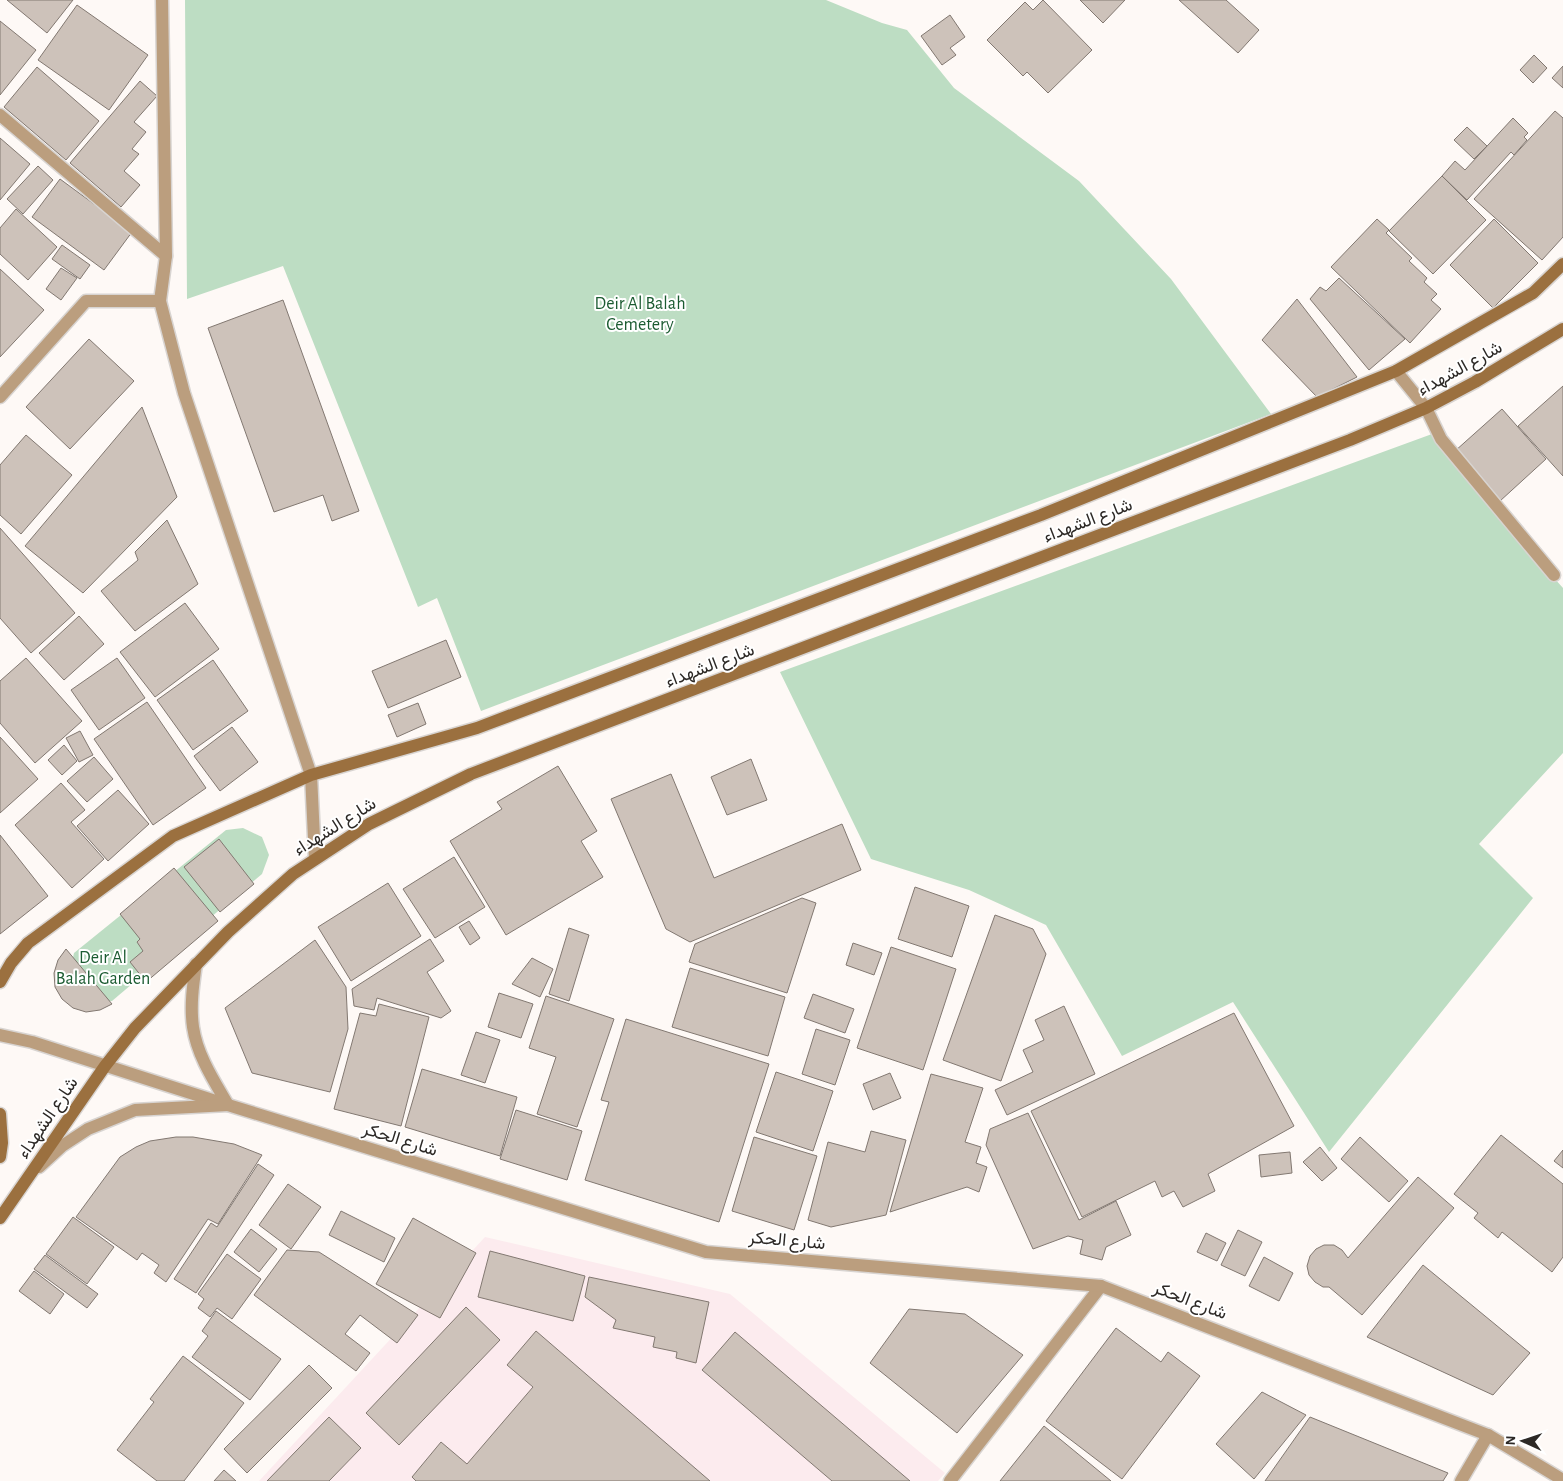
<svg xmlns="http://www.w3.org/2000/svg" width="1563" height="1481" viewBox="0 0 1563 1481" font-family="'Alegreya Sans',Vazirmatn,sans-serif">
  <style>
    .education { fill: #fcebee }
    .green { fill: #bdddc3 }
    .building { fill: #cdc2ba; stroke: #827871 }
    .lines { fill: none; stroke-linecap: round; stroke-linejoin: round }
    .service-casing { stroke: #d8d4d1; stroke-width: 15 }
    .minor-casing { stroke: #d8d4d1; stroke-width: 15 }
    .tertiary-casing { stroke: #d8d4d1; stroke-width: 15 }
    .secondary-casing { stroke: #d8d4d1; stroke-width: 15 }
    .service { stroke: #bb9e7e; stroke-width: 12 }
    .minor { stroke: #bb9e7e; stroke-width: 12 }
    .tertiary { stroke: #bb9e7e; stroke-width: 12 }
    .secondary { stroke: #9b703f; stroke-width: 12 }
    .labels { text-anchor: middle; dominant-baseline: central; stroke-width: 4; stroke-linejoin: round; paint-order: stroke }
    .park-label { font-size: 18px; fill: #1b5b31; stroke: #fff }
    .street-label { font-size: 18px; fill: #2d2926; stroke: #fff }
  </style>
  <rect width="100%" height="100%" fill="#fef9f6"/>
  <path class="education" d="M485,1237L730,1294L945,1473L938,1481H259Z"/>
  <g class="green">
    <path d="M185,0H826L882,23L907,30L954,88L1079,181L1171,279L1271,414L481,711L437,598L418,607L283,266L187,299Z"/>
    <path d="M1432,434L1519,539L1563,588V753L1479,844L1533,898L1329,1152L1233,1002L1122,1056L1046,925L969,890L871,859L780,672Z"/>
    <path d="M243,828L262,837L269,855L262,874L112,1001L91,1002L70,971L74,953L226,830Z"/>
  </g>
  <g class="building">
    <path d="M7,0H73L47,33Z"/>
    <path d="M1043,0L1092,50L1048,93L1027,72L1023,76L987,40L1025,2L1033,10Z"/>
    <path d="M1080,0H1125L1103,23Z"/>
    <path d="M1179,0H1226L1259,30L1238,53Z"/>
    <path d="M77,5L148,55L109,110L38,60Z"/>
    <path d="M950,15L965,37L950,48L956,55L942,65L921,36Z"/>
    <path d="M0,21L36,50L0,95Z"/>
    <path d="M1534,55L1547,68L1533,83L1520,70Z"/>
    <path d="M1563,66V88L1552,78Z"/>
    <path d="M37,67L99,121L66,160L4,107Z"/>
    <path d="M140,81L157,96L134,122L146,132L132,149L139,154L124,171L140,185L121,207L70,163Z"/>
    <path d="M1555,111L1563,118V237L1542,260L1474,199Z"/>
    <path d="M1513,118L1528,133L1524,137L1527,140L1514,155L1511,152L1467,200L1442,176L1455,161L1465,170Z"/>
    <path d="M1467,127L1487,146L1474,159L1454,140Z"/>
    <path d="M0,138L30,164L0,200Z"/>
    <path d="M38,166L53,180L23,214L7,199Z"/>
    <path d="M1442,176L1486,220L1433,274L1389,231Z"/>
    <path d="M60,179L132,232L104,270L32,217Z"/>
    <path d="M16,209L57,247L28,280L0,254V228Z"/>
    <path d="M1377,219L1389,230L1386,233L1412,258L1409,261L1427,278L1424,282L1437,294L1431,300L1441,309L1410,343L1331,267Z"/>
    <path d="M1494,219L1538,263L1493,308L1450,265Z"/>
    <path d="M62,245L90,265L80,279L52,259Z"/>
    <path d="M61,268L77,278L61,300L46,289Z"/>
    <path d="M0,269L44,310L0,357Z"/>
    <path d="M1339,278L1405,339L1369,370L1310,299L1320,287L1326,291Z"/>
    <path d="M1297,299L1357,377L1317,397L1262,340Z"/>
    <path d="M283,300L359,511L332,521L323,495L274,512L208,328Z"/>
    <path d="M89,339L134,381L70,449L26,407Z"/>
    <path d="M1563,386V476L1518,426Z"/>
    <path d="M142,407L177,497L83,593L25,546Z"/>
    <path d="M1502,409L1546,459L1500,501L1455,451Z"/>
    <path d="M26,435L72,475L21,534L0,515V465Z"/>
    <path d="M167,520L198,584L135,631L101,591L138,560L135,552Z"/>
    <path d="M0,528L75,613L31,653L0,618Z"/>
    <path d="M185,603L219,649L155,697L120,652Z"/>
    <path d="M79,616L104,644L64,680L39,653Z"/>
    <path d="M446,640L461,677L388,708L372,671Z"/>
    <path d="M26,658L82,721L35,763L0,723V681Z"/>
    <path d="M117,658L145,698L99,730L71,690Z"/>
    <path d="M213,660L248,711L193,750L157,700Z"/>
    <path d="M147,702L206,788L153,825L94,739Z"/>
    <path d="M418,703L426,724L397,737L388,715Z"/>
    <path d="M232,727L258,762L220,791L194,756Z"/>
    <path d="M80,731L93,755L79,762L66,738Z"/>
    <path d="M0,737L38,779L0,813Z"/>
    <path d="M64,745L77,761L62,775L48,760Z"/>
    <path d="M94,757L113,779L87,802L67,781Z"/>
    <path d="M751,759L767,800L727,815L711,777Z"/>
    <path d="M558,766L597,831L581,841L603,877L506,935L450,841L502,809L497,802Z"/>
    <path d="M671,774L714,878L842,824L861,870L690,942L666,929L611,799Z"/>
    <path d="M61,783L85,810L71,822L104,859L72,888L15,825Z"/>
    <path d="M118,790L149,824L108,861L77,826Z"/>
    <path d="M0,835L48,896L0,934Z"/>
    <path d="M219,839L254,884L220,912L184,867Z"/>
    <path d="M454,857L485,907L435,938L403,889Z"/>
    <path d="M174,868L218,921L146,982L130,962L143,951L137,942L140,939L120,914Z"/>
    <path d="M388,883L421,936L351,981L318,927Z"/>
    <path d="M915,887L969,906L952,957L898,939Z"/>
    <path d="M802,898L816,903L787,993L689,962L695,944Z"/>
    <path d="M995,915L1033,929L1046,954L1001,1081L943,1060Z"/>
    <path d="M469,921L480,938L470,945L459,927Z"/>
    <path d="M569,928L589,935L569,1001L549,994Z"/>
    <path d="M430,939L444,961L427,972L451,1011L441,1018L377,998L374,1010L354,1006L352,989Z"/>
    <path d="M315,940L346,987L348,1029L330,1092L252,1073L225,1008Z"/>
    <path d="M853,943L882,953L874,975L846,965Z"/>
    <path d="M891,947L956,969L923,1070L857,1048Z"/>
    <path d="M66,949L112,1004L100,1010L86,1012L73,1008L62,999L55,987L54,973L58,960Z"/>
    <path d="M532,958L553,969L540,997L512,984Z"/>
    <path d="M690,968L785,997L768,1056L672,1027Z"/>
    <path d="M499,993L533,1004L521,1038L488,1027Z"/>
    <path d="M813,994L854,1009L845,1033L804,1018Z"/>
    <path d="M546,996L614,1019L577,1127L537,1114L556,1057L529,1048Z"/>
    <path d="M379,1004L429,1017L401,1126L334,1109L360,1013L376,1016Z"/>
    <path d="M1064,1006L1095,1074L1007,1115L995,1090L1033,1072L1023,1050L1044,1040L1035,1020Z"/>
    <path d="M1234,1013L1294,1126L1208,1174L1215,1191L1183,1207L1174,1191L1162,1197L1155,1181L1082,1217L1031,1111Z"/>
    <path d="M626,1019L769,1064L719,1222L585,1180L609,1102L601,1100Z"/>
    <path d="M816,1029L850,1040L835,1085L802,1074Z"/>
    <path d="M476,1032L500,1040L485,1083L461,1075Z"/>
    <path d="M422,1069L517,1097L500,1156L405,1127Z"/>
    <path d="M776,1072L833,1091L813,1151L756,1132Z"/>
    <path d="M890,1073L901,1098L873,1110L863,1084Z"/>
    <path d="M931,1074L983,1088L965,1142L981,1147L976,1163L987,1167L979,1192L967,1187L890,1212Z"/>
    <path d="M516,1110L582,1131L567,1180L500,1159Z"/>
    <path d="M1028,1113L1079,1220L1116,1201L1131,1235L1106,1247L1102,1260L1080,1254L1083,1240L1068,1236L1033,1249L986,1145L990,1129Z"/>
    <path d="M871,1131L906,1140L886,1215L831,1227L808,1220L828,1142L865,1152Z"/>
    <path d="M1501,1135L1563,1184V1257L1552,1272L1502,1232L1498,1238L1474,1218L1478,1213L1454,1194Z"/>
    <path d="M176,1137H193L234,1144L262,1155L218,1224L208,1219L166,1282L154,1273L159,1265L142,1253L137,1260L76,1217L120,1157L136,1147L150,1141Z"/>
    <path d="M754,1137L817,1156L794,1230L732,1211Z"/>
    <path d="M1360,1137L1408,1181L1389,1202L1341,1159Z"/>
    <path d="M1320,1147L1337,1168L1322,1181L1303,1162Z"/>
    <path d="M1563,1150V1168L1554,1161Z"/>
    <path d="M1290,1152L1292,1173L1261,1177L1259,1155Z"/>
    <path d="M258,1164L274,1175L196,1293L174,1279L211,1223L217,1227Z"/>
    <path d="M1418,1177L1454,1208L1362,1315L1329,1287H1323L1315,1282L1309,1275L1307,1266L1310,1256L1316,1249L1324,1245H1334L1342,1250L1348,1258Z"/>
    <path d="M288,1184L321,1207L291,1249L259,1225Z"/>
    <path d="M341,1211L395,1238L384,1262L329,1235Z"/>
    <path d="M73,1217L114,1247L87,1284L46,1254Z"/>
    <path d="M413,1218L476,1253L440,1318L376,1284Z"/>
    <path d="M251,1229L277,1249L259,1272L234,1252Z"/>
    <path d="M1238,1230L1262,1242L1245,1276L1221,1265Z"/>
    <path d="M1206,1233L1226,1243L1217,1261L1197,1252Z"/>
    <path d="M287,1250L319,1252L418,1315L397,1343L360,1315L345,1334L370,1353L356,1371L254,1295Z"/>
    <path d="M490,1251L585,1276L573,1321L478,1297Z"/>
    <path d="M227,1254L261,1279L232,1319L217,1308L210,1317L198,1308L204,1299L198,1294Z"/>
    <path d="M45,1255L98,1294L87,1308L34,1269Z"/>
    <path d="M1264,1257L1293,1273L1279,1301L1249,1286Z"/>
    <path d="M1423,1265L1530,1353L1493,1395L1367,1337Z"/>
    <path d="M34,1271L64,1294L50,1314L19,1291Z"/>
    <path d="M589,1277L709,1302L696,1363L676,1358L677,1352L653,1347L655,1337L613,1328L616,1320L585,1297Z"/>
    <path d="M466,1307L500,1340L399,1445L366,1413Z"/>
    <path d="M909,1309L965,1314L1023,1355L957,1433L870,1363Z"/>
    <path d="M216,1311L281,1359L250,1400L192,1357L208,1336L202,1331Z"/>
    <path d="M1116,1328L1161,1362L1168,1352L1200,1376L1122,1479L1046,1421Z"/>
    <path d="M536,1331L710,1481H416L412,1477L441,1442L467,1464L533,1387L507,1365Z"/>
    <path d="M735,1332L910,1481H832L702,1370Z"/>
    <path d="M183,1356L244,1403L184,1481H157L117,1450L154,1402L150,1399Z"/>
    <path d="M309,1365L332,1388L247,1473L224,1449Z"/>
    <path d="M1262,1392L1306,1415L1254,1479L1216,1444Z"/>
    <path d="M329,1417L361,1448L329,1481H267Z"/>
    <path d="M1310,1417L1448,1473L1443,1481H1265Z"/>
    <path d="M1044,1426L1111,1481H1000Z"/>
    <path d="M224,1470L236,1481H214Z"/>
  </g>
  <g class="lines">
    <defs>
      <path id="service" d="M1396,371L1426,408L1441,439L1554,575"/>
      <g id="minor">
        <path d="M0,115L166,256"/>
        <path d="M0,397L86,301H160"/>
        <path d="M950,1481L1101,1286"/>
        <path d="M1461,1481L1488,1435"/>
      </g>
      <g id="tertiary">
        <path d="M162,0L166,256L160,301L184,393L311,775L315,859"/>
        <path d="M0,1035L32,1042L228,1105L706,1252L1101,1286L1488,1435L1563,1480"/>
        <path d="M39,1167L62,1146L88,1129L135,1110L228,1105C214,1081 197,1055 193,1027C190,1006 193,985 196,964"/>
      </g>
      <g id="secondary">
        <path d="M0,982L11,963L28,943L173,836L311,775L477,728L1041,515L1396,371L1533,293L1563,264"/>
        <path d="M0,1114L2,1143L0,1157"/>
        <path d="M0,1218L105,1066L135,1028L228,932L293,874L369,824L471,774L1350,440L1426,408L1475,382L1563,329"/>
      </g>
    </defs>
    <use href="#service" class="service-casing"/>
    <use href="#minor" class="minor-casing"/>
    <use href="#tertiary" class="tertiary-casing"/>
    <use href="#secondary" class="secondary-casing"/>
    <use href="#service" class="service"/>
    <use href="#minor" class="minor"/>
    <use href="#tertiary" class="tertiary"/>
    <use href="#secondary" class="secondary"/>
  </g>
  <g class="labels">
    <g class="park-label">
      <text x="640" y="304">Deir Al Balah<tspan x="640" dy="21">Cemetery</tspan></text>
      <text x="103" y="958">Deir Al<tspan x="103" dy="21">Balah Garden</tspan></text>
    </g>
    <g class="street-label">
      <text transform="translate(1460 369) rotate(-29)">شارع الشهداء</text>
      <text transform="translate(1088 521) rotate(-21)">شارع الشهداء</text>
      <text transform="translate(710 666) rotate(-21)">شارع الشهداء</text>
      <text transform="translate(335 827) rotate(-32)">شارع الشهداء</text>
      <text transform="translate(48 1118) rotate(-56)">شارع الشهداء</text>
      <text transform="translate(400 1140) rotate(17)">شارع الحكر</text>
      <text transform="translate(787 1241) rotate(5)">شارع الحكر</text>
      <text transform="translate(1190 1301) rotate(21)">شارع الحكر</text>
    </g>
  </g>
  <g transform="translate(1523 1441) rotate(273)" stroke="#ffffff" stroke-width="4" paint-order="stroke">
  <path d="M0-4L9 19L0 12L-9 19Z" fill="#2d2926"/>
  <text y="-8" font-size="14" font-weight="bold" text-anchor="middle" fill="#2d2926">N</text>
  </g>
</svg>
